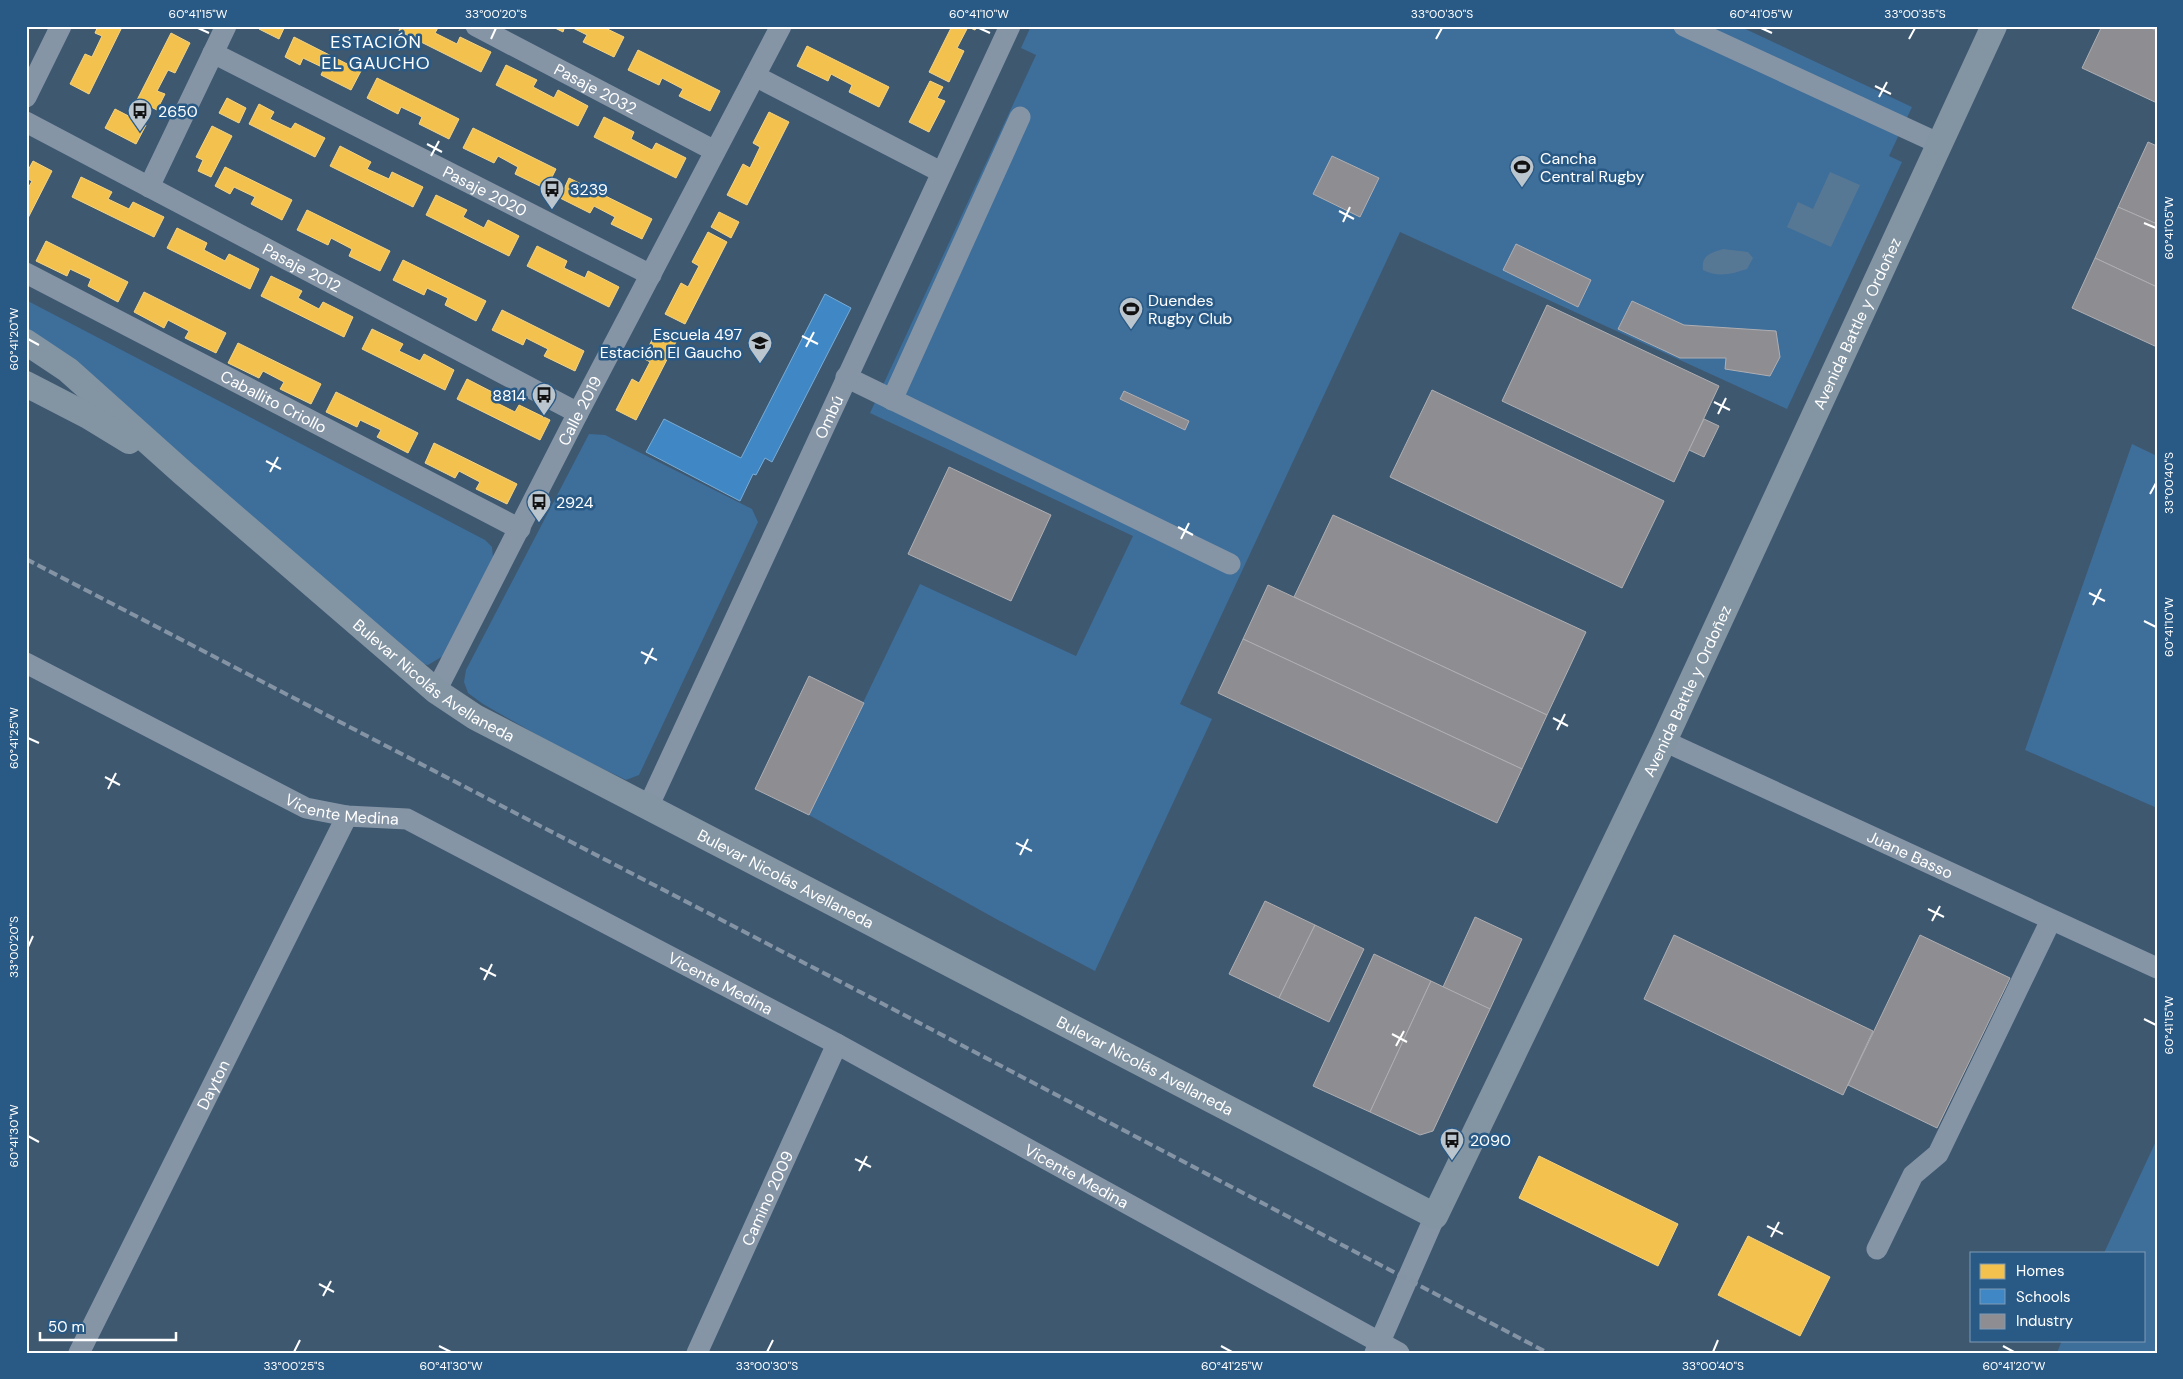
<svg xmlns="http://www.w3.org/2000/svg" width="2183" height="1379" viewBox="0 0 2183 1379" font-family="'DM Sans',sans-serif">
  <style>
    .green { fill: #3e6e9a }
    .water { fill: #577895 }
    .homes { fill: #f2c14e; stroke: #f6d483 }
    .schools { fill: #3f88c5; stroke: #79acd6 }
    .industry { fill: #8d8d92; stroke: #afafb3 }
    .lines { fill: none; stroke-linecap: round; stroke-linejoin: round }
    .minor { stroke: #8595a6; stroke-width: 21 }
    .major { stroke: #8394a3; stroke-width: 26 }
    .rail { stroke: #8494a5; stroke-width: 4; stroke-dasharray: 9 4; stroke-linecap: butt }
    .ticks { fill: none; stroke: #fff; stroke-width: 2 }
    .labels { text-anchor: middle; dominant-baseline: central; stroke-width: 5; stroke-linejoin: round; paint-order: stroke }
    .street-label { font-size: 16px; fill: #fff; stroke: #295985 }
    .poi-label { font-size: 16px; fill: #fff; stroke: #295985; text-anchor: start }
    .neighbourhood-label { font-size: 18px; letter-spacing: 1px; fill: #fff; stroke: #295985 }
    .neatline { fill: none; stroke: #fff; stroke-width: 2 }
    .ticks-label { font-size: 12px; text-anchor: middle; fill: #fff }
  </style>
  <rect width="100%" height="100%" fill="#3e5870"/>
  <g class="green">
    <path d="M1031,26H1739L1912,107L1889,156L1902,162L1787,409L1400,232L1180,704L1212,719L1095,971L998,920L809,815L920,584L1076,656L1133,536L870,413L1036,55L1021,48Z"/>
    <path d="M26,300L485,540L492,547L493,558L443,656L428,665L417,663L26,327Z"/>
    <path d="M589,434L605,435L752,509L758,522L639,775L626,780L558,747L483,704L468,693L464,682L466,670Z"/>
    <path d="M2132,444L2157,456V808L2025,750Z"/>
    <path d="M2157,1139V1353H2057L2062,1340H2144V1253H2104Z"/>
  </g>
  <g class="water">
    <path d="M1830,172L1860,185L1831,247L1787,227L1798,202L1813,209Z"/>
    <path d="M1723,249L1748,252L1753,258L1747,269C1732,274 1718,278 1703,270C1701,255 1711,253 1723,249Z"/>
  </g>
  <g class="homes">
    <path d="M98,26L122,27L89,94L70,84L85,54L92,57L102,36L95,33Z"/>
    <path d="M260,26H285L279,39L259,29Z"/>
    <path d="M401,26H439L435,33L457,44L460,37L491,52L481,72L399,31Z"/>
    <path d="M551,26H565L563,32Z"/>
    <path d="M569,26H601L624,37L614,57L583,42L587,35Z"/>
    <path d="M952,26H977L975,30L968,27L957,48L964,51L949,82L929,72Z"/>
    <path d="M171,33L190,43L175,73L168,70L157,91L165,94L157,110L137,100Z"/>
    <path d="M294,37L361,71L351,90L321,75L324,68L303,58L300,65L285,57Z"/>
    <path d="M807,46L889,87L879,107L849,92L852,85L831,74L828,81L797,66Z"/>
    <path d="M638,50L720,91L710,111L679,96L683,89L662,78L659,85L628,70Z"/>
    <path d="M506,65L537,80L533,87L554,98L558,90L588,106L578,126L496,85Z"/>
    <path d="M377,78L459,119L449,139L419,124L422,117L401,107L398,114L367,98Z"/>
    <path d="M930,81L943,87L937,98L945,101L929,132L909,122Z"/>
    <path d="M227,98L246,108L239,123L219,113Z"/>
    <path d="M259,104L274,112L270,119L291,129L295,123L325,138L315,157L249,124Z"/>
    <path d="M115,109L146,125L136,144L105,128Z"/>
    <path d="M769,112L789,122L747,205L727,195L743,164L750,168L760,147L753,143Z"/>
    <path d="M604,117L634,132L631,139L652,150L656,143L686,158L676,178L594,137Z"/>
    <path d="M212,126L232,136L211,177L198,171L203,160L196,157Z"/>
    <path d="M473,128L556,169L546,189L515,174L518,167L498,156L494,163L463,148Z"/>
    <path d="M340,146L371,162L367,169L389,179L392,172L423,187L413,207L330,166Z"/>
    <path d="M33,161L52,171L26,222V192L32,181L26,178V174Z"/>
    <path d="M225,167L292,200L282,220L251,204L255,197L234,187L230,194L215,186Z"/>
    <path d="M81,177L112,192L108,199L129,209L133,202L164,217L154,237L72,197Z"/>
    <path d="M569,178L652,219L642,239L611,224L615,217L594,206L590,213L560,198Z"/>
    <path d="M436,195L467,210L463,217L484,228L488,220L519,236L509,256L426,215Z"/>
    <path d="M307,210L390,251L380,271L349,256L352,249L331,238L328,245L297,230Z"/>
    <path d="M719,212L739,222L731,238L711,227Z"/>
    <path d="M177,228L207,243L204,250L225,261L229,254L259,269L250,289L167,248Z"/>
    <path d="M708,232L727,242L685,324L665,314L681,283L688,287L699,266L692,262Z"/>
    <path d="M46,241L128,282L118,302L88,286L91,279L70,269L67,276L36,261Z"/>
    <path d="M537,246L567,261L564,268L585,278L588,271L619,287L609,307L527,266Z"/>
    <path d="M403,260L486,301L476,321L445,305L448,298L427,288L424,295L393,280Z"/>
    <path d="M271,276L302,291L298,298L319,309L323,302L353,317L344,337L261,296Z"/>
    <path d="M144,292L226,333L216,353L185,338L189,331L168,320L164,328L134,312Z"/>
    <path d="M502,310L584,351L575,371L544,356L548,349L526,338L523,345L492,330Z"/>
    <path d="M658,328L678,338L636,420L616,410L632,379L639,383L650,362L643,358Z"/>
    <path d="M372,329L403,344L399,351L420,361L424,354L454,370L445,390L362,349Z"/>
    <path d="M238,343L321,384L311,404L280,389L284,382L263,371L259,378L228,363Z"/>
    <path d="M467,379L498,395L495,402L515,412L519,405L550,420L540,440L457,399Z"/>
    <path d="M336,392L418,433L408,453L377,437L381,430L360,420L357,427L326,412Z"/>
    <path d="M434,443L517,484L507,504L476,489L480,482L459,471L455,478L425,463Z"/>
    <path d="M1539,1156L1678,1224L1658,1266L1519,1198Z"/>
    <path d="M1748,1236L1830,1277L1800,1336L1718,1295Z"/>
  </g>
  <path class="schools" d="M825,294L851,308L772,462L765,458L756,475L753,474L740,501L646,452L664,419L741,458Z"/>
  <g class="industry">
    <path d="M2102,26H2147L2157,31V103L2082,68Z"/>
    <path d="M2148,142L2157,146V224L2118,207Z"/>
    <path d="M1332,156L1379,178L1360,217L1313,194Z"/>
    <path d="M2118,207L2157,224V287L2095,258Z"/>
    <path d="M1516,244L1591,280L1578,307L1503,270Z"/>
    <path d="M2095,258L2157,287V347L2072,308Z"/>
    <path d="M1632,301L1684,325L1776,331L1780,357L1770,376L1725,369L1726,358H1680L1618,329Z"/>
    <path d="M1547,305L1719,386L1674,482L1502,401Z"/>
    <path d="M1432,390L1664,501L1622,588L1390,477Z"/>
    <path d="M1124,391L1189,421L1185,430L1120,399Z"/>
    <path d="M1704,419L1719,426L1704,457L1689,450Z"/>
    <path d="M949,467L1051,515L1011,601L908,554Z"/>
    <path d="M1333,515L1586,632L1547,715L1294,597Z"/>
    <path d="M1268,585L1547,715L1522,769L1243,639Z"/>
    <path d="M1243,639L1522,769L1497,823L1218,693Z"/>
    <path d="M809,676L864,703L809,815L755,789Z"/>
    <path d="M1265,901L1315,925L1279,998L1229,974Z"/>
    <path d="M1475,917L1522,939L1490,1009L1443,987Z"/>
    <path d="M1315,925L1364,949L1329,1022L1279,998Z"/>
    <path d="M1674,935L1873,1031L1843,1095L1644,999Z"/>
    <path d="M1920,935L2010,978L1937,1128L1848,1085Z"/>
    <path d="M1374,954L1431,981L1370,1112L1313,1086Z"/>
    <path d="M1431,981L1490,1009L1433,1131L1420,1135L1370,1112Z"/>
  </g>
  <g class="lines">
    <g class="minor">
      <path id="s1" d="M476,26L715,151"/>
      <path d="M1684,26L1940,144"/>
      <path id="s2" d="M213,53L651,275"/>
      <path d="M755,76L941,172"/>
      <path d="M26,97L61,26"/>
      <path id="s3" d="M26,122L578,413"/>
      <path d="M149,187L226,26"/>
      <path id="s4" d="M26,273L520,529"/>
      <path d="M846,377L1230,564"/>
      <path d="M892,400L1020,117"/>
      <path id="s5" d="M26,663L306,808L347,816L407,819L837,1044L1399,1353"/>
      <path id="s6" d="M436,691L578,413L781,26"/>
      <path id="s7" d="M1664,741L2157,968"/>
      <path id="s8" d="M648,807L1010,26"/>
      <path d="M1877,1249L1913,1175L1938,1154L2051,920"/>
      <path id="s9" d="M79,1353L347,816"/>
      <path id="s10" d="M697,1353L837,1044"/>
      <path d="M1375,1353L1435,1216"/>
    </g>
    <g class="major">
      <path id="s11" d="M26,342L68,370L183,473L436,691L475,717L1435,1216L1664,741L1994,26"/>
      <path d="M26,384L88,416L129,441"/>
    </g>
    <path class="rail" d="M26,559L866,995L1548,1353"/>
  </g>
  <path class="ticks" d="M198,28L209,33M979,28L990,33M1761,28L1772,33M491,39L496,28M1436,39L1442,28M1909,39L1915,28M1875,86L1891,94M1879,97L1887,82M427,144L442,152M431,156L439,141M1339,211L1354,219M1343,222L1350,207M2144,223L2156,228M802,336L818,344M28,339L39,345M806,347L814,332M1714,402L1730,410M1718,414L1726,398M266,461L281,469M270,472L278,457M2150,494L2156,483M1178,527L1193,535M1181,539L1189,523M2089,593L2105,601M2093,605L2101,589M2144,621L2156,627M641,652L657,660M645,664L653,648M1553,718L1568,726M1557,730L1565,714M28,738L39,743M105,777L120,785M108,789L116,773M1016,843L1032,851M1020,855L1028,839M1928,909L1944,917M1932,921L1940,906M28,947L33,936M480,968L496,976M484,980L492,964M2144,1019L2156,1025M1392,1034L1407,1042M1396,1046L1404,1031M28,1136L39,1142M855,1159L871,1167M859,1171L867,1156M1767,1226L1783,1234M1771,1237L1779,1222M319,1284L334,1292M323,1296L331,1281M439,1346L451,1352M1221,1346L1232,1352M2003,1346L2014,1352M294,1352L300,1340M767,1352L773,1340M1713,1352L1718,1340"/>
  <defs>
    <symbol id="bus-pin" viewBox="-11 -11 22 30"><path d="M0 17L-7.5 6A9.5 9.5 0 1 1 7.5 6Z" fill="#bbc5cd" stroke="#295985"/><path d="M-5-6H5V4H4V6H2V4H-2V6H-4V4H-5ZM-3.5-4V0h7V-4ZM-3.5 1.2v1.5H-2V1.2ZM2 1.2v1.5H3.5V1.2Z" fill="#111"/></symbol>
    <symbol id="stadium-pin" viewBox="-11 -11 22 30"><path d="M0 17L-7.5 6A9.5 9.5 0 1 1 7.5 6Z" fill="#bbc5cd" stroke="#295985"/><path d="M0-5a6.5 5 0 1 0 0 10a6.5 5 0 1 0 0-10ZM-3.5-1.8h7v3.6h-7Z" fill="#111"/></symbol>
    <symbol id="school-pin" viewBox="-11 -11 22 30"><path d="M0 17L-7.5 6A9.5 9.5 0 1 1 7.5 6Z" fill="#bbc5cd" stroke="#295985"/><path d="M0-5L7-2L0 1L-7-2ZM-4 1L0 2.5L4 1V4Q0 6-4 4Z" fill="#111"/></symbol>
  </defs>
  <g fill-rule="evenodd">
    <use href="#bus-pin" x="126" y="97" width="28" height="38"/>
    <use href="#stadium-pin" x="1508" y="153" width="28" height="38"/>
    <use href="#bus-pin" x="538" y="175" width="28" height="38"/>
    <use href="#stadium-pin" x="1117" y="295" width="28" height="38"/>
    <use href="#school-pin" x="746" y="329" width="28" height="38"/>
    <use href="#bus-pin" x="530" y="381" width="28" height="38"/>
    <use href="#bus-pin" x="525" y="488" width="28" height="38"/>
    <use href="#bus-pin" x="1438" y="1126" width="28" height="38"/>
  </g>
  <g class="labels">
    <g class="street-label">
      <text stroke="none"><textPath href="#s1" startOffset="135">Pasaje 2032</textPath></text>
      <text stroke="none"><textPath href="#s2" startOffset="305">Pasaje 2020</textPath></text>
      <text stroke="none"><textPath href="#s3" startOffset="312">Pasaje 2012</textPath></text>
      <text stroke="none"><textPath href="#s11" startOffset="2655">Avenida Battle y Ordoñez</textPath></text>
      <text stroke="none"><textPath href="#s4" startOffset="279">Caballito Criollo</textPath></text>
      <text stroke="none"><textPath href="#s6" startOffset="315">Calle 2019</textPath></text>
      <text stroke="none"><textPath href="#s8" startOffset="430">Ombú</textPath></text>
      <text stroke="none"><textPath href="#s11" startOffset="531">Bulevar Nicolás Avellaneda</textPath></text>
      <text stroke="none"><textPath href="#s11" startOffset="2250">Avenida Battle y Ordoñez</textPath></text>
      <text stroke="none"><textPath href="#s5" startOffset="351">Vicente Medina</textPath></text>
      <text stroke="none"><textPath href="#s7" startOffset="271">Juane Basso</textPath></text>
      <text stroke="none"><textPath href="#s11" startOffset="936">Bulevar Nicolás Avellaneda</textPath></text>
      <text stroke="none"><textPath href="#s5" startOffset="771">Vicente Medina</textPath></text>
      <text stroke="none"><textPath href="#s11" startOffset="1341">Bulevar Nicolás Avellaneda</textPath></text>
      <text stroke="none"><textPath href="#s9" startOffset="300">Dayton</textPath></text>
      <text stroke="none"><textPath href="#s5" startOffset="1176">Vicente Medina</textPath></text>
      <text stroke="none"><textPath href="#s10" startOffset="170">Camino 2009</textPath></text>
    </g>
    <g class="poi-label">
      <text x="158" y="111">2650</text>
      <text x="1540" y="158">Cancha<tspan x="1540" dy="18">Central Rugby</tspan></text>
      <text x="570" y="189">3239</text>
      <text x="1148" y="300">Duendes<tspan x="1148" dy="18">Rugby Club</tspan></text>
      <text x="742" y="334" text-anchor="end">Escuela 497<tspan x="742" dy="18">Estación El Gaucho</tspan></text>
      <text x="526" y="395" text-anchor="end">8814</text>
      <text x="556" y="502">2924</text>
      <text x="1470" y="1140">2090</text>
    </g>
    <g class="neighbourhood-label">
      <text x="376" y="42">ESTACIÓN<tspan x="376" dy="21">EL GAUCHO</tspan></text>
    </g>
  </g>
  <rect width="2183" height="1379" fill="none" stroke="#295985" stroke-width="55"/>
  <rect x="1970" y="1252" width="175" height="90" fill="#295985" stroke="#7f9bb6"/>
  <rect x="1980" y="1264" width="25" height="15" fill="#f2c14e" stroke="#7f9bb6"/>
  <text x="2016" y="1276" font-size="15" fill="#ffffff">Homes</text>
  <rect x="1980" y="1289" width="25" height="15" fill="#3f88c5" stroke="#7f9bb6"/>
  <text x="2016" y="1302" font-size="15" fill="#ffffff">Schools</text>
  <rect x="1980" y="1314" width="25" height="15" fill="#8d8d92" stroke="#7f9bb6"/>
  <text x="2016" y="1326" font-size="15" fill="#ffffff">Industry</text>
  <path d="M40 1332v8h136v-8" fill="none" stroke="#ffffff" stroke-width="2.5"/>
  <text x="48" y="1332" font-size="15" fill="#ffffff" stroke="#295985" stroke-width="4" paint-order="stroke">50 m</text>
  <rect x="28" y="28" width="2128" height="1324" class="neatline"/>
  <g class="ticks-label">
    <text x="198" y="18">60°41'15"W</text>
    <text x="496" y="18">33°00'20"S</text>
    <text x="979" y="18">60°41'10"W</text>
    <text x="1442" y="18">33°00'30"S</text>
    <text x="1761" y="18">60°41'05"W</text>
    <text x="1915" y="18">33°00'35"S</text>
    <text transform="translate(2169 228) rotate(-90)" y="4">60°41'05"W</text>
    <text transform="translate(14 339) rotate(-90)" y="4">60°41'20"W</text>
    <text transform="translate(2169 483) rotate(-90)" y="4">33°00'40"S</text>
    <text transform="translate(2169 627) rotate(-90)" y="4">60°41'10"W</text>
    <text transform="translate(14 738) rotate(-90)" y="4">60°41'25"W</text>
    <text transform="translate(14 947) rotate(-90)" y="4">33°00'20"S</text>
    <text transform="translate(2169 1025) rotate(-90)" y="4">60°41'15"W</text>
    <text transform="translate(14 1136) rotate(-90)" y="4">60°41'30"W</text>
    <text x="294" y="1370">33°00'25"S</text>
    <text x="451" y="1370">60°41'30"W</text>
    <text x="767" y="1370">33°00'30"S</text>
    <text x="1232" y="1370">60°41'25"W</text>
    <text x="1713" y="1370">33°00'40"S</text>
    <text x="2014" y="1370">60°41'20"W</text>
  </g>
</svg>
